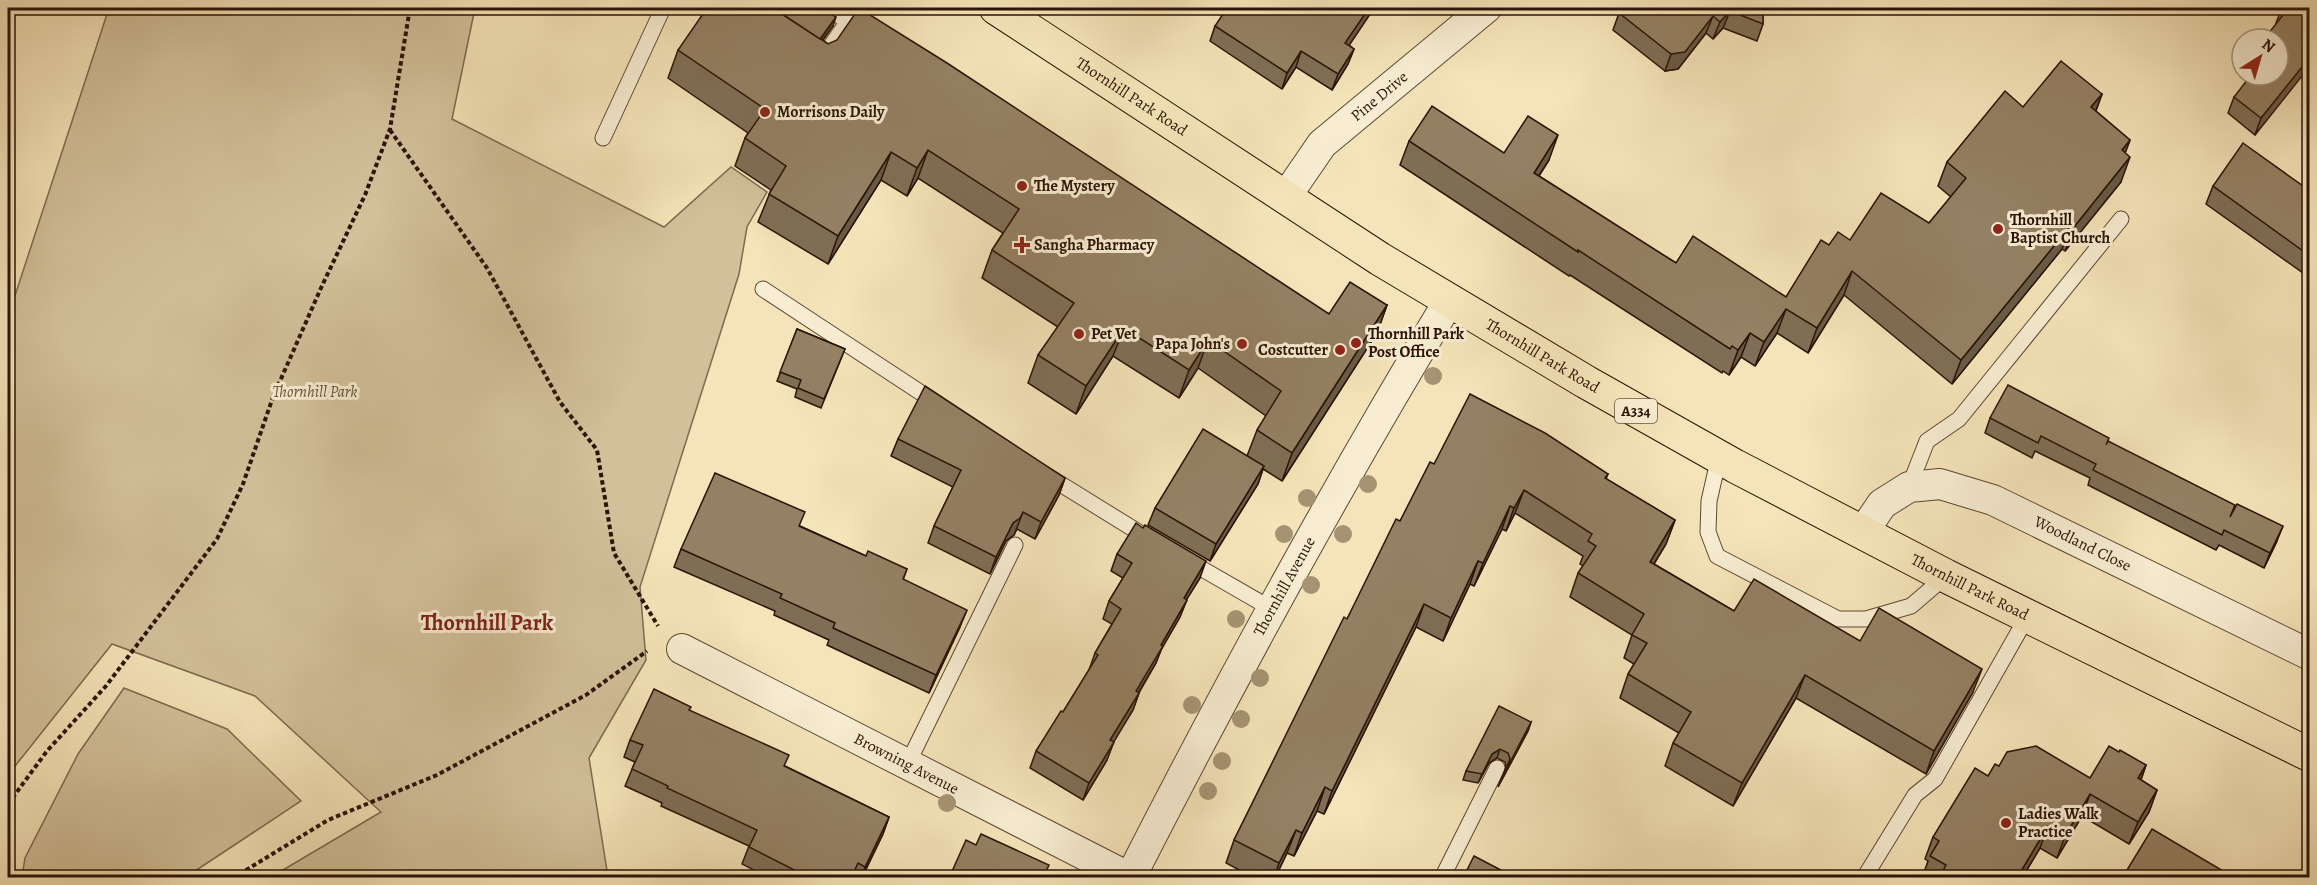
<svg xmlns="http://www.w3.org/2000/svg" width="2317" height="885" viewBox="0 0 2317 885" font-family="Alegreya,serif">
  <style>
    .green { fill: #d2c09a; stroke: #7e6a50; stroke-width: 1.5 }
    .lines { fill: none; stroke-linecap: round; stroke-linejoin: round }
    .service-casing { stroke: #5d4732; stroke-width: 17 }
    .minor-casing { stroke: #5d4732; stroke-width: 32 }
    .primary-casing { stroke: #2a1305; stroke-width: 35 }
    .path { stroke: #2a1305; stroke-width: 4; stroke-dasharray: 4.5 3; stroke-linecap: butt }
    .service { stroke: #f8edd2; stroke-width: 15 }
    .minor { stroke: #f8edd2; stroke-width: 30 }
    .primary { stroke: #f5e4b9; stroke-width: 33 }
    .tree { fill: #a69373 }
    .wall { fill: #7f6e55; stroke: #2a1305; stroke-width: 1.5 }
    .shaded-wall { fill: #685a45; stroke: #2a1305; stroke-width: 1.5 }
    .building { fill: #948063; stroke: #2a1305; stroke-width: 1.5 }
    .poi-dot { fill: #8f2418; stroke: #f8edd2; stroke-width: 2 }
    .labels { text-anchor: middle; dominant-baseline: central; stroke-width: 6; stroke-linejoin: round; paint-order: stroke }
    .shield { fill: #f8edd2; stroke: #685442; stroke-width: 1.5 }
    .shield-label { font-size: 15px; font-weight: bold; fill: #2a1305 }
    .street-label { font-size: 16px; fill: #2a1305; stroke: #f8edd2 }
    .poi-label { font-size: 16px; font-weight: bold; fill: #2a1305; stroke: #f8edd2; text-anchor: start }
    .park-label { font-size: 16px; font-style: italic; fill: #655039; stroke: #f8edd2 }
    .district-label { font-size: 22px; font-weight: bold; fill: #7a1f14; stroke: #f8edd2 }
  </style>
  <rect width="100%" height="100%" fill="#f5e4b9"/>
  <filter id="stains"><feTurbulence type="fractalNoise" baseFrequency=".00333" numOctaves="4"/><feColorMatrix values="0 0 0 0 .2 0 0 0 0 .09 0 0 0 0 .02 0 0 0 .5 -.17"/></filter>
  <radialGradient id="worn" r=".72"><stop offset=".6" stop-color="#630" stop-opacity="0"/><stop offset="1" stop-color="#630" stop-opacity=".3"/></radialGradient>
  <g class="green">
    <path d="M109,8H475L452,119L664,227L731,167L767,192L747,227L739,274L640,587L646,660L589,758L608,877H271L381,812L255,696L112,644L8,775V317Z"/>
    <path d="M124,688L227,729L301,801L186,877H22L25,858L78,754Z"/>
  </g>
  <g class="lines">
    <defs>
      <g id="service">
        <path d="M828,8L847,21"/>
        <path d="M823,57L857,8"/>
        <path d="M603,138L663,8"/>
        <path d="M763,289L938,404"/>
        <path d="M1719,457L1709,501L1708,532L1717,556L1838,619H1866L1911,606L1946,576"/>
        <path d="M1046,475L1148,538"/>
        <path d="M1909,487L1927,441L1959,419L2121,219"/>
        <path d="M1185,559L1270,608"/>
        <path d="M907,765L1015,545"/>
        <path d="M1442,878L1497,768"/>
        <path d="M1864,878L1915,795L1935,779L2027,617"/>
      </g>
      <g id="minor">
        <path id="s1" d="M1285,198L1322,144L1486,8"/>
        <path id="s2" d="M1863,532L1882,504L1909,487L1940,484L1993,500L2310,655"/>
        <path id="s3" d="M682,649L1130,878"/>
        <path id="s4" d="M1130,878C1230,682 1335,489 1449,301"/>
      </g>
      <g id="primary">
        <path id="s5" d="M996,8L1380,259L1586,382L1735,466L1946,576L2310,755"/>
      </g>
    </defs>
    <use href="#service" class="service-casing"/>
    <use href="#minor" class="minor-casing"/>
    <use href="#primary" class="primary-casing"/>
    <g class="path">
      <path d="M390,130L487,268L560,402L597,450L614,553L658,626"/>
      <path d="M8,804L47,751L106,686L217,539L243,484L273,397L321,288L365,195L390,129L410,8"/>
      <path d="M233,878L328,820L437,775L586,695L647,651"/>
    </g>
    <use href="#service" class="service"/>
    <use href="#minor" class="minor"/>
    <use href="#primary" class="primary"/>
  </g>
  <g class="tree">
    <circle cx="1433" cy="376" r="9"/>
    <circle cx="1368" cy="484" r="9"/>
    <circle cx="1307" cy="498" r="9"/>
    <circle cx="1284" cy="534" r="9"/>
    <circle cx="1343" cy="534" r="9"/>
    <circle cx="1311" cy="585" r="9"/>
    <circle cx="1236" cy="619" r="9"/>
    <circle cx="1260" cy="678" r="9"/>
    <circle cx="1192" cy="705" r="9"/>
    <circle cx="1241" cy="719" r="9"/>
    <circle cx="1222" cy="761" r="9"/>
    <circle cx="1208" cy="791" r="9"/>
    <circle cx="947" cy="803" r="9"/>
  </g>
  <g class="wall">
    <path d="M1323,8H1374L1349,45L1354,49L1348,64L1332,90L1296,67L1282,89L1210,41L1215,26Z"/>
    <path d="M1763,8V24L1757,41L1723,28L1713,39L1706,33L1678,69L1665,71L1613,30L1619,13Z"/>
    <path d="M2282,8H2310L2255,135L2228,113L2234,97L2278,75L2276,23Z"/>
    <path d="M826,11L833,26L823,40L828,44L1329,314L1387,305L1377,333L1282,481L1263,469L1258,484L1210,561L1148,525L1155,508L1247,456L1257,430L1266,416L1198,368L1179,398L1113,356L1076,414L1028,383L1038,355L1058,327L982,278L992,250L1003,233L918,178L907,196L881,180L828,264L758,222L771,190L735,166L745,138L748,133L668,78L678,50Z"/>
    <path d="M2102,94L2096,111L2130,140L2125,153L2121,182L2065,251L2062,249L1952,384L1844,295L1808,353L1777,333L1755,366L1741,357L1729,375L1723,371L1722,373L1570,275L1569,276L1400,165L1409,141L1549,160L1539,176L1676,263L1786,297L1829,245L1929,223L1951,197L1938,186L1947,162L2023,107Z"/>
    <path d="M2213,186L2310,191V278L2206,204Z"/>
    <path d="M797,329L845,349L821,408L795,397L797,389L777,381Z"/>
    <path d="M1990,418L2108,441L2277,541L2264,568L2219,545L2216,550L2088,485L2090,478L2035,451L2032,458L1985,433Z"/>
    <path d="M898,439L1065,478L1059,495L1035,539L1017,529L1014,535L1006,541L990,574L928,543L934,526L953,487L891,456Z"/>
    <path d="M1434,464L1608,474L1606,479L1675,520L1666,544L1654,564L1734,611L1860,641L1973,692L1926,774L1796,698L1733,806L1665,766L1673,743L1679,733L1620,698L1628,674L1634,664L1624,658L1632,635L1570,597L1578,573L1583,566L1580,564L1583,556L1515,513L1506,531L1502,529L1474,586L1470,584L1443,641L1416,627L1324,814L1317,811L1294,856L1287,853L1275,878H1254L1226,863L1234,840L1347,619L1400,521Z"/>
    <path d="M800,526L866,556L907,569L903,580L960,627L929,693L827,645L829,640L774,615L775,611L674,567L681,549Z"/>
    <path d="M1117,554L1200,578L1186,600L1180,617L1161,650L1156,663L1139,693L1133,710L1113,742L1107,760L1083,800L1030,768L1036,751L1063,712L1089,670L1095,653L1112,624L1103,619L1109,601L1123,578L1111,571Z"/>
    <path d="M689,711L785,766L889,817L883,834L862,878H769L742,864L749,846L661,806L662,803L625,786L635,762L624,757L630,740Z"/>
    <path d="M1531,722L1528,731L1498,787L1506,767L1505,762L1497,758L1489,763L1478,783L1463,780L1466,771Z"/>
    <path d="M2119,752L2146,765L2141,780L2157,790L2149,812L2129,844L2082,816L2057,858L2040,848L2022,878H1922L1928,861L1925,859L1933,837L1988,776L1999,766L2090,778Z"/>
  </g>
  <g class="shaded-wall">
    <path d="M1369,8H1374L1340,59L1345,43Z"/>
    <path d="M1730,11L1723,28L1713,39L1720,22Z"/>
    <path d="M1713,16L1706,33L1678,69L1665,71L1671,54Z"/>
    <path d="M836,17L833,26L816,49L820,40Z"/>
    <path d="M1354,49L1348,64L1332,90L1338,74Z"/>
    <path d="M1301,51L1296,67L1282,89L1287,73Z"/>
    <path d="M2310,57V66L2255,135L2261,118Z"/>
    <path d="M2102,94L2093,118L2091,107Z"/>
    <path d="M1558,135L1549,160L1525,197L1534,173Z"/>
    <path d="M2130,140L2121,164L2122,150Z"/>
    <path d="M928,150L918,178L907,196L917,168Z"/>
    <path d="M891,152L881,180L828,264L838,236Z"/>
    <path d="M2130,157L2121,182L2065,251L2074,227Z"/>
    <path d="M2071,225L2062,249L1952,384L1961,360Z"/>
    <path d="M1852,271L1844,295L1808,353L1817,328Z"/>
    <path d="M1387,305L1377,333L1282,481L1292,453Z"/>
    <path d="M1786,309L1777,333L1755,366L1764,342Z"/>
    <path d="M1124,328L1113,356L1076,414L1086,386Z"/>
    <path d="M1750,333L1741,357L1729,375L1738,350Z"/>
    <path d="M1208,340L1198,368L1179,398L1189,370Z"/>
    <path d="M1264,466L1258,484L1210,561L1216,544Z"/>
    <path d="M1065,478L1059,495L1035,539L1041,522Z"/>
    <path d="M1524,490L1515,513L1506,531L1514,508Z"/>
    <path d="M1510,506L1502,529L1474,586L1483,563Z"/>
    <path d="M1023,512L1014,535L1006,541L990,574L996,557L1013,523Z"/>
    <path d="M1675,520L1666,544L1641,585L1650,562Z"/>
    <path d="M2283,526L2277,541L2264,568L2270,553Z"/>
    <path d="M1206,561L1200,578L1177,615L1184,598Z"/>
    <path d="M1478,561L1470,584L1443,641L1451,618Z"/>
    <path d="M1187,600L1180,617L1161,650L1156,663L1129,708L1136,691L1161,645Z"/>
    <path d="M1424,604L1416,627L1324,814L1332,791Z"/>
    <path d="M967,610L960,627L929,693L936,675Z"/>
    <path d="M1982,669L1973,692L1926,774L1934,751Z"/>
    <path d="M1805,675L1796,698L1733,806L1742,783Z"/>
    <path d="M1139,693L1133,710L1104,758L1110,740Z"/>
    <path d="M1531,722L1528,731L1498,787L1502,778Z"/>
    <path d="M1114,742L1107,760L1083,800L1089,783Z"/>
    <path d="M1500,749L1497,758L1489,763L1478,783L1482,774L1492,754Z"/>
    <path d="M2146,765L2138,788V778Z"/>
    <path d="M1325,787L1317,811L1294,856L1302,833Z"/>
    <path d="M2157,790L2149,812L2129,844L2138,822Z"/>
    <path d="M2090,794L2082,816L2057,858L2065,836Z"/>
    <path d="M889,817L883,834L861,878L865,867Z"/>
    <path d="M2048,826L2040,848L2022,878H2017Z"/>
    <path d="M1296,830L1287,853L1275,878H1274L1279,863Z"/>
  </g>
  <g class="building">
    <path d="M707,8H773L828,44L837,40L859,8L947,63L1329,314L1350,282L1387,305L1292,453L1257,430L1281,391L1208,340L1189,370L1124,328L1086,386L1038,355L1074,303L992,250L1019,209L928,150L917,168L891,152L838,236L769,194L786,166L745,138L765,109L678,50Z"/>
    <path d="M773,8H827L826,11L836,17L820,39Z"/>
    <path d="M1227,8H1369L1345,43L1354,49L1338,74L1301,51L1287,73L1215,26Z"/>
    <path d="M1624,8H1763V24L1730,11L1720,22L1713,16L1685,52L1671,54L1619,13Z"/>
    <path d="M2284,8H2310V57L2261,118L2234,97L2251,75H2278V39H2264L2287,10Z"/>
    <path d="M2061,61L2102,94L2091,107L2130,140L2122,150L2130,157L2074,227L2071,225L1961,360L1852,271L1817,328L1786,309L1764,342L1750,333L1738,350L1732,346L1730,349L1578,250V252L1409,141L1432,106L1504,153L1528,116L1558,135L1534,173L1676,263L1693,236L1786,297L1821,240L1829,245L1838,232L1850,240L1881,193L1929,223L1966,178L1947,162L2005,91L2023,107Z"/>
    <path d="M2243,143L2310,191V256L2213,186Z"/>
    <path d="M797,329L845,349L824,399L798,388L801,380L780,372Z"/>
    <path d="M2008,385L2109,438L2106,445L2108,441L2235,505L2230,517L2237,504L2283,526L2270,553L2224,530L2222,535L2093,470L2096,464L2041,436L2038,443L1990,418Z"/>
    <path d="M925,386L1065,478L1041,522L1023,512L1020,518L1013,523L996,557L934,526L961,470L898,439Z"/>
    <path d="M1470,394L1545,433L1608,474L1605,478L1675,520L1650,562L1734,611L1754,579L1860,641L1879,608L1982,669L1934,751L1805,675L1742,783L1673,743L1691,712L1628,674L1647,643L1632,635L1644,614L1578,573L1596,546L1588,541L1592,534L1524,490L1514,508L1510,506L1483,563L1478,561L1451,618L1424,604L1332,791L1325,787L1302,833L1296,830L1279,863L1234,840L1344,617L1347,619L1396,519L1400,521L1430,462L1434,464Z"/>
    <path d="M1203,429L1264,466L1216,544L1155,508Z"/>
    <path d="M715,473L805,512L799,526L866,556L868,551L907,569L903,579L967,610L936,675L833,628L835,623L780,598L782,594L681,549Z"/>
    <path d="M1136,523L1143,528L1145,525L1206,561L1184,598L1187,600L1161,645L1163,646L1136,691L1139,693L1110,740L1114,742L1089,783L1036,751L1061,711L1063,712L1098,655L1095,653L1121,609L1109,601L1132,563L1117,554Z"/>
    <path d="M654,689L691,707L689,710L789,755L784,766L889,817L865,867L858,863L851,878H810L749,847L757,830L667,788L668,786L632,769L643,745L630,740Z"/>
    <path d="M1499,706L1531,722L1502,778L1510,759L1508,753L1500,749L1492,754L1482,774L1466,771Z"/>
    <path d="M2036,746L2090,778L2109,746L2119,752L2120,750L2146,765L2138,778L2157,790L2138,822L2090,794L2065,836L2048,826L2017,878H1939L1946,865L1930,856L1939,841L1933,837L1975,768L1988,776L1995,764L1999,766L2007,752Z"/>
    <path d="M2152,829L2235,878H2127L2124,875Z"/>
    <path d="M981,834L1049,865L1043,878H949L966,840L976,845Z"/>
    <path d="M1474,856L1516,878H1463Z"/>
  </g>
  <g class="poi-dot">
    <circle cx="765" cy="112" r="6"/>
    <circle cx="1022" cy="186" r="6"/>
    <circle cx="1998" cy="229" r="6"/>
    <path d="M1019 236h6v6h6v6h-6v6h-6v-6h-6v-6h6z"/>
    <circle cx="1079" cy="334" r="6"/>
    <circle cx="1356" cy="343" r="6"/>
    <circle cx="1242" cy="344" r="6"/>
    <circle cx="1340" cy="350" r="6"/>
    <circle cx="2006" cy="823" r="6"/>
  </g>
  <g class="labels">
    <rect class="shield" x="1615" y="399" width="42" height="24" rx="4.5"/>
    <g class="shield-label">
      <text x="1636" y="411">A334</text>
    </g>
    <g class="street-label">
      <text stroke="none"><textPath href="#s5" startOffset="162">Thornhill Park Road</textPath></text>
      <text stroke="none"><textPath href="#s1" startOffset="140">Pine Drive</textPath></text>
      <text stroke="none"><textPath href="#s5" startOffset="648">Thornhill Park Road</textPath></text>
      <text stroke="none"><textPath href="#s2" startOffset="252">Woodland Close</textPath></text>
      <text stroke="none"><textPath href="#s4" startOffset="330">Thornhill Avenue</textPath></text>
      <text stroke="none"><textPath href="#s5" startOffset="1134">Thornhill Park Road</textPath></text>
      <text stroke="none"><textPath href="#s3" startOffset="252">Browning Avenue</textPath></text>
    </g>
    <g class="poi-label">
      <text x="777" y="112">Morrisons Daily</text>
      <text x="1034" y="186">The Mystery</text>
      <text x="2010" y="220">Thornhill<tspan x="2010" dy="18">Baptist Church</tspan></text>
      <text x="1034" y="245">Sangha Pharmacy</text>
      <text x="1091" y="334">Pet Vet</text>
      <text x="1368" y="334">Thornhill Park<tspan x="1368" dy="18">Post Office</tspan></text>
      <text x="1230" y="344" text-anchor="end">Papa John's</text>
      <text x="1328" y="350" text-anchor="end">Costcutter</text>
      <text x="2018" y="814">Ladies Walk<tspan x="2018" dy="18">Practice</tspan></text>
    </g>
    <g class="park-label">
      <text x="315" y="392">Thornhill Park</text>
    </g>
    <g class="district-label">
      <text x="487" y="623">Thornhill Park</text>
    </g>
  </g>
  <rect width="2317" height="885" fill="none" stroke="#f5e4b9" stroke-width="30"/>
  <rect x="9" y="9" width="2299" height="867" fill="none" stroke="#2a1305" stroke-width="3"/>
  <rect x="15" y="15" width="2287" height="855" fill="none" stroke="#2a1305" stroke-width="1.5"/>
  <g transform="translate(2260 57) rotate(37)"><circle r="28" fill="#f8edd2" stroke="#a69680" stroke-width="1.5"/>
  <path d="M0-4.5L10 22L0 15L-10 22Z" fill="#8f2418"/>
  <text y="-9" font-size="16" font-weight="bold" text-anchor="middle" fill="#2a1305">N</text>
  </g>
  <rect width="100%" height="100%" filter="url(#stains)"/>
  <rect width="100%" height="100%" fill="url(#worn)"/>
</svg>
